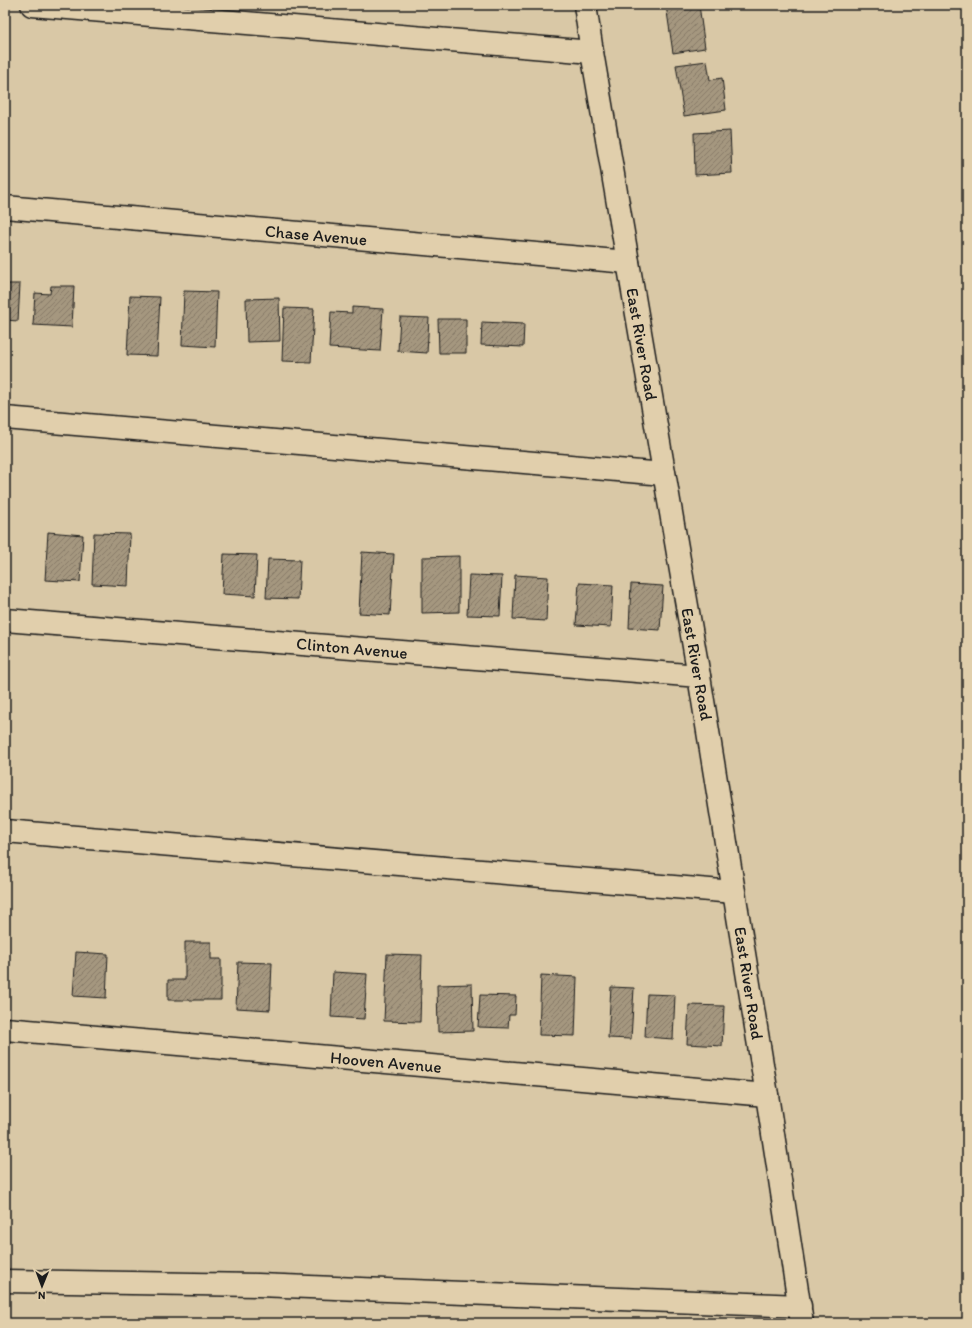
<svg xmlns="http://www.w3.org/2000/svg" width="972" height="1328" viewBox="0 0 972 1328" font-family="Itim,sans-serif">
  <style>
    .building { fill: url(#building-hatch); stroke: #1c1c1c }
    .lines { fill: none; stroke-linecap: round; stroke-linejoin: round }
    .minor-casing { stroke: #1c1c1c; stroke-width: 25 }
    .minor { stroke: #e1cfac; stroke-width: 22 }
    .labels { text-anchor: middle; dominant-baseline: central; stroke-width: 3.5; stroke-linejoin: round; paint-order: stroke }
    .street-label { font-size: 17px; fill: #1c1c1c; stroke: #e1cfac }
  </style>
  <defs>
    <pattern id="building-hatch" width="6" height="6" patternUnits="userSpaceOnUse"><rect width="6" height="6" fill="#a5977f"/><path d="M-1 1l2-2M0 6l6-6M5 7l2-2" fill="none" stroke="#867a67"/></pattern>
  </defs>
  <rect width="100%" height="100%" fill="#d9c8a6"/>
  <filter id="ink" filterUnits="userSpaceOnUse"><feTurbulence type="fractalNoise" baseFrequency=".025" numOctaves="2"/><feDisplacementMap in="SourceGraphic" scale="8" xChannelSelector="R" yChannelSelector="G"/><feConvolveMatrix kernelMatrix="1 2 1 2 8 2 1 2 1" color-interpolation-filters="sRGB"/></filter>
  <g filter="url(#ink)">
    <g class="building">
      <path d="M666,5H699L705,48L673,53Z"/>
      <path d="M707,61L710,80L722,78L726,110L684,116L676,65Z"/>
      <path d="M730,131L732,173L695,175L694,133Z"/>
      <path d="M5,284H20L18,321L5,320Z"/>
      <path d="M51,286H74L72,327L33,325L35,293L50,294Z"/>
      <path d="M184,291L217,292L215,347L182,345Z"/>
      <path d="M130,296L160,297L157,356L127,355Z"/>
      <path d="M279,298L280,341L247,342L246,299Z"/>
      <path d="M352,307L383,309L380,351L329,348L331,312L352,313Z"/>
      <path d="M284,308L314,309L311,362L282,361Z"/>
      <path d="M400,317L429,318L427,353L398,351Z"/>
      <path d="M438,319H466V353H439Z"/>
      <path d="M482,322L524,324L523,347L481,345Z"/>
      <path d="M48,532L83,535L80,582L45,580Z"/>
      <path d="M94,533L130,534L128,586L92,584Z"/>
      <path d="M362,552L394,554L390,615L359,613Z"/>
      <path d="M224,554L257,555L255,596L222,594Z"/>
      <path d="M459,556V612L422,613V557Z"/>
      <path d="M268,559L300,560L298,599L266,598Z"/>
      <path d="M469,575L502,576L500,616L467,615Z"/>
      <path d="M515,575L548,577L546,621L513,619Z"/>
      <path d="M579,583L613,585L611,627L576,625Z"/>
      <path d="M631,584L663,586L660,630L629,628Z"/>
      <path d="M185,942H211V959H221V1000H168V980H185Z"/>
      <path d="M76,952L108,954L106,998L73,996Z"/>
      <path d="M387,954L422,955L420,1022L384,1021Z"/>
      <path d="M238,962L272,963L270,1010L236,1008Z"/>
      <path d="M333,972L367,974L364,1019L331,1017Z"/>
      <path d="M541,975L577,977L575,1036L539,1035Z"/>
      <path d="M472,984L473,1031L438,1032L437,985Z"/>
      <path d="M611,987L634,988L631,1039L608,1038Z"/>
      <path d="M647,994L675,995L673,1039L645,1037Z"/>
      <path d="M480,995L516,996L515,1015H509L508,1028L478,1027Z"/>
      <path d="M689,1005L724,1006L722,1046L687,1044Z"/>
    </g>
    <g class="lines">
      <defs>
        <g id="minor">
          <path d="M32,5L592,52"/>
          <path d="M585,5L592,52L699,676L767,1095L802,1323"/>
          <path d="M5,207L628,262"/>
          <path d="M5,418L664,474"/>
          <path d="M5,620L699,676"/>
          <path d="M5,831L734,892"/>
          <path d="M5,1029L767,1095"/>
          <path d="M5,1281L258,1285L800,1306"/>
        </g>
      </defs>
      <use href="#minor" class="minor-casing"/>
      <use href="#minor" class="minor"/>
    </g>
  </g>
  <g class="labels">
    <g class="street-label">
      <text transform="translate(316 235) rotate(5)">Chase Avenue</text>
      <text transform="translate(642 344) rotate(80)">East River Road</text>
      <text transform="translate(352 648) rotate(5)">Clinton Avenue</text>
      <text transform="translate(697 664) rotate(80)">East River Road</text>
      <text transform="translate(749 983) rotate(81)">East River Road</text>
      <text transform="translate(386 1062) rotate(5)">Hooven Avenue</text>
    </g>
  </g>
  <rect width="972" height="1328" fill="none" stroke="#e1cfac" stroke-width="20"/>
  <rect x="10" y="10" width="952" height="1308" fill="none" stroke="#1c1c1c" stroke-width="1.5" filter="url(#ink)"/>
  <g transform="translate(42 1286) rotate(181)" stroke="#e1cfac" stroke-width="3" paint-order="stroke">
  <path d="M0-3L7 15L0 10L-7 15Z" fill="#1c1c1c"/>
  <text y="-6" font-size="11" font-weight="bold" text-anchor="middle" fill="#1c1c1c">N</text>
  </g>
</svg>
